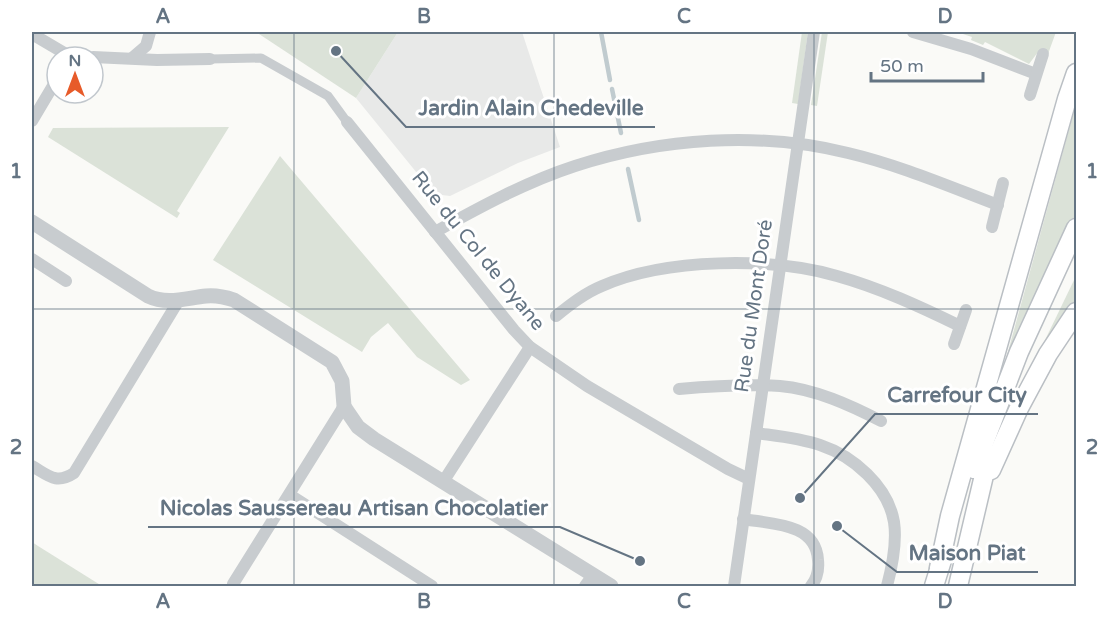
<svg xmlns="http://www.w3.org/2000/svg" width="1108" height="618" viewBox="0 0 1108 618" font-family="'Varela Round',sans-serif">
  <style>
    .built { fill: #e8e9e8 }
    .green { fill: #dbe2d8 }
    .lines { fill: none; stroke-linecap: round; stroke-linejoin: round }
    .stream { stroke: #c0cbcf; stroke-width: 4.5 }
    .secondary-casing { stroke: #babfc4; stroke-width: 21 }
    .pedestrian { stroke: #c8cccf; stroke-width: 9 }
    .minor { stroke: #c8cccf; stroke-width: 12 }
    .tertiary { stroke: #c8cccf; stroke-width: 15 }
    .secondary { stroke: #fff; stroke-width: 18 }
    .grid { fill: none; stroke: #647483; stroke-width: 1.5; stroke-opacity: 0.55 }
    .labels { text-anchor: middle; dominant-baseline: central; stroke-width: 6; stroke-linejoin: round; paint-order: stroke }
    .street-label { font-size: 20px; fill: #647483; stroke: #fff }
    .leader { fill: none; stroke: #647483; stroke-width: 2 }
    .callout-dot { fill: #647483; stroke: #fff; stroke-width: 2 }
    .callout-label { font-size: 21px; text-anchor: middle; font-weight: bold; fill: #647483; stroke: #fff; stroke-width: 6; stroke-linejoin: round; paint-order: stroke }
    .neatline { fill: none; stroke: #647483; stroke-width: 2 }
    .grid-label { font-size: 20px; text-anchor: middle; font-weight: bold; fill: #647483 }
  </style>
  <rect width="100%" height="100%" fill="#fafaf7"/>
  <path class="built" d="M398,32H522L560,147L518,163L450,196L434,194L356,98Z"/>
  <g class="green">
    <path d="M256,32H398L356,98Z"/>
    <path d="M802,32H808L798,104L792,103Z"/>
    <path d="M822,32H828L817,106L811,105Z"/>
    <path d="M957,32H1056L1048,54L1038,52L1029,64L985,42L983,45L971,40L972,37Z"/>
    <path d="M1076,104V217L1014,348L989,421Z"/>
    <path d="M229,127L177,211L180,213L177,218L48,137L53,128Z"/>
    <path d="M280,156L470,380L461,385L417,357L388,323L371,337L362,352L213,260Z"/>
    <path d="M1076,276V301L1032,367Z"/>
    <path d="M32,542L38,546L102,586H32Z"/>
  </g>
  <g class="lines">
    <g class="stream">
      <path d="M601,32L610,80"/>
      <path d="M612,89L621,133"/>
      <path d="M628,169L639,220"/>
    </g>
    <defs>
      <g id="secondary">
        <path d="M974,469L1019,352L1076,228"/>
        <path d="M991,470L1019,408L1048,354L1076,312"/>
        <path d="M939,568L950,516L1067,99L1076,73"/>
        <path d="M934,586L943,557"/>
        <path d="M958,586L989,454"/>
      </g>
    </defs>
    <use href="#secondary" class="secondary-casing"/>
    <path class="pedestrian" d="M210,59L261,58L328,96L347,122"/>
    <g class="minor">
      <path d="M913,32L971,49L1036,74"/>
      <path d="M32,34L71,57"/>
      <path d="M93,57L157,60L210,59"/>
      <path d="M132,58L146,46L150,32"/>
      <path d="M1030,95L1043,54"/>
      <path d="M32,121L57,79"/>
      <path d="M347,122L514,330L530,347L587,386L728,469L749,479"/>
      <path d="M992,227L1003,183"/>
      <path d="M435,232C480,207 526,182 575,166C661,138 759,131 848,153C899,165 948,186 998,205"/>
      <path d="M32,259L66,281"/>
      <path d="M556,316C571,304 585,293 602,286C666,258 771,257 837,276C880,288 921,307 960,326"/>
      <path d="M954,344L966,310"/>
      <path d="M679,389C713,386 747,384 780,386C815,389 850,405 881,421"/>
      <path d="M756,433C777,436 799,438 820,445C853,456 888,486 894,522C897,542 892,567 887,586"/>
      <path d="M32,466C48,475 56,485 74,473L179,300"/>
      <path d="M443,482L530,347"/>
      <path d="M290,495L432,586"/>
      <path d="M743,519C772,524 816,523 818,560C819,570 817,579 811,586"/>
      <path d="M233,586V584L344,406"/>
      <path d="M585,586L593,575"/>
      <path d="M734,586L814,32"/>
    </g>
    <path class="tertiary" d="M32,222L148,296C167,305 186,298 206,296C216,295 225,297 234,300L332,362L342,381L344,406L347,411L358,427L374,439L611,586"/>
    <use href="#secondary" class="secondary"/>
  </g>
  <path class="grid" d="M294,32V586M554,32V586M814,32V586M32,309H1076"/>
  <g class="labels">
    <g class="street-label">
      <text transform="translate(478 251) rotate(51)">Rue du Col de Dyane</text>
      <text transform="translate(754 306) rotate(-82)">Rue du Mont Doré</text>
    </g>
  </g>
  <path class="leader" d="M336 51L406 127H655M800 498L875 414H1038M640 561L560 527H148M837 526L897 572H1038"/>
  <g class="callout-dot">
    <circle cx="336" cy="51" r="6"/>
    <circle cx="800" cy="498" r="6"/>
    <circle cx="640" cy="561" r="6"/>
    <circle cx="837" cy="526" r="6"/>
  </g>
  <g class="callout-label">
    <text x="531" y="115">Jardin Alain Chedeville</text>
    <text x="957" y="402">Carrefour City</text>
    <text x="354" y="515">Nicolas Saussereau Artisan Chocolatier</text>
    <text x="967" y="560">Maison Piat</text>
  </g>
  <rect width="1108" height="618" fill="none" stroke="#ffffff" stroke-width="66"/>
  <g transform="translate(75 75)"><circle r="28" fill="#ffffff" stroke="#c1c7cd" stroke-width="1.5"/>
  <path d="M0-4.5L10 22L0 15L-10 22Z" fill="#e75b2a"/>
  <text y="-9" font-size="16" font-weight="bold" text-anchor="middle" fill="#647483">N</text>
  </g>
  <path d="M871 72v9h112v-9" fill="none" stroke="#647483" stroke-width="3"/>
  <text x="880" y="72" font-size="18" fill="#647483" stroke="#ffffff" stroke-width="4.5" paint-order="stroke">50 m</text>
  <rect x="33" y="33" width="1042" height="552" class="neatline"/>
  <g class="grid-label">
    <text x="163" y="23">A</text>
    <text x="424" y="23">B</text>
    <text x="684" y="23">C</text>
    <text x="945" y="23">D</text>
    <text x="16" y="178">1</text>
    <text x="1092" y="178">1</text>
    <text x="16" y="454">2</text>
    <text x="1092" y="454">2</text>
    <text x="163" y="608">A</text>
    <text x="424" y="608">B</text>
    <text x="684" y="608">C</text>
    <text x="945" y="608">D</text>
  </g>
</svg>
